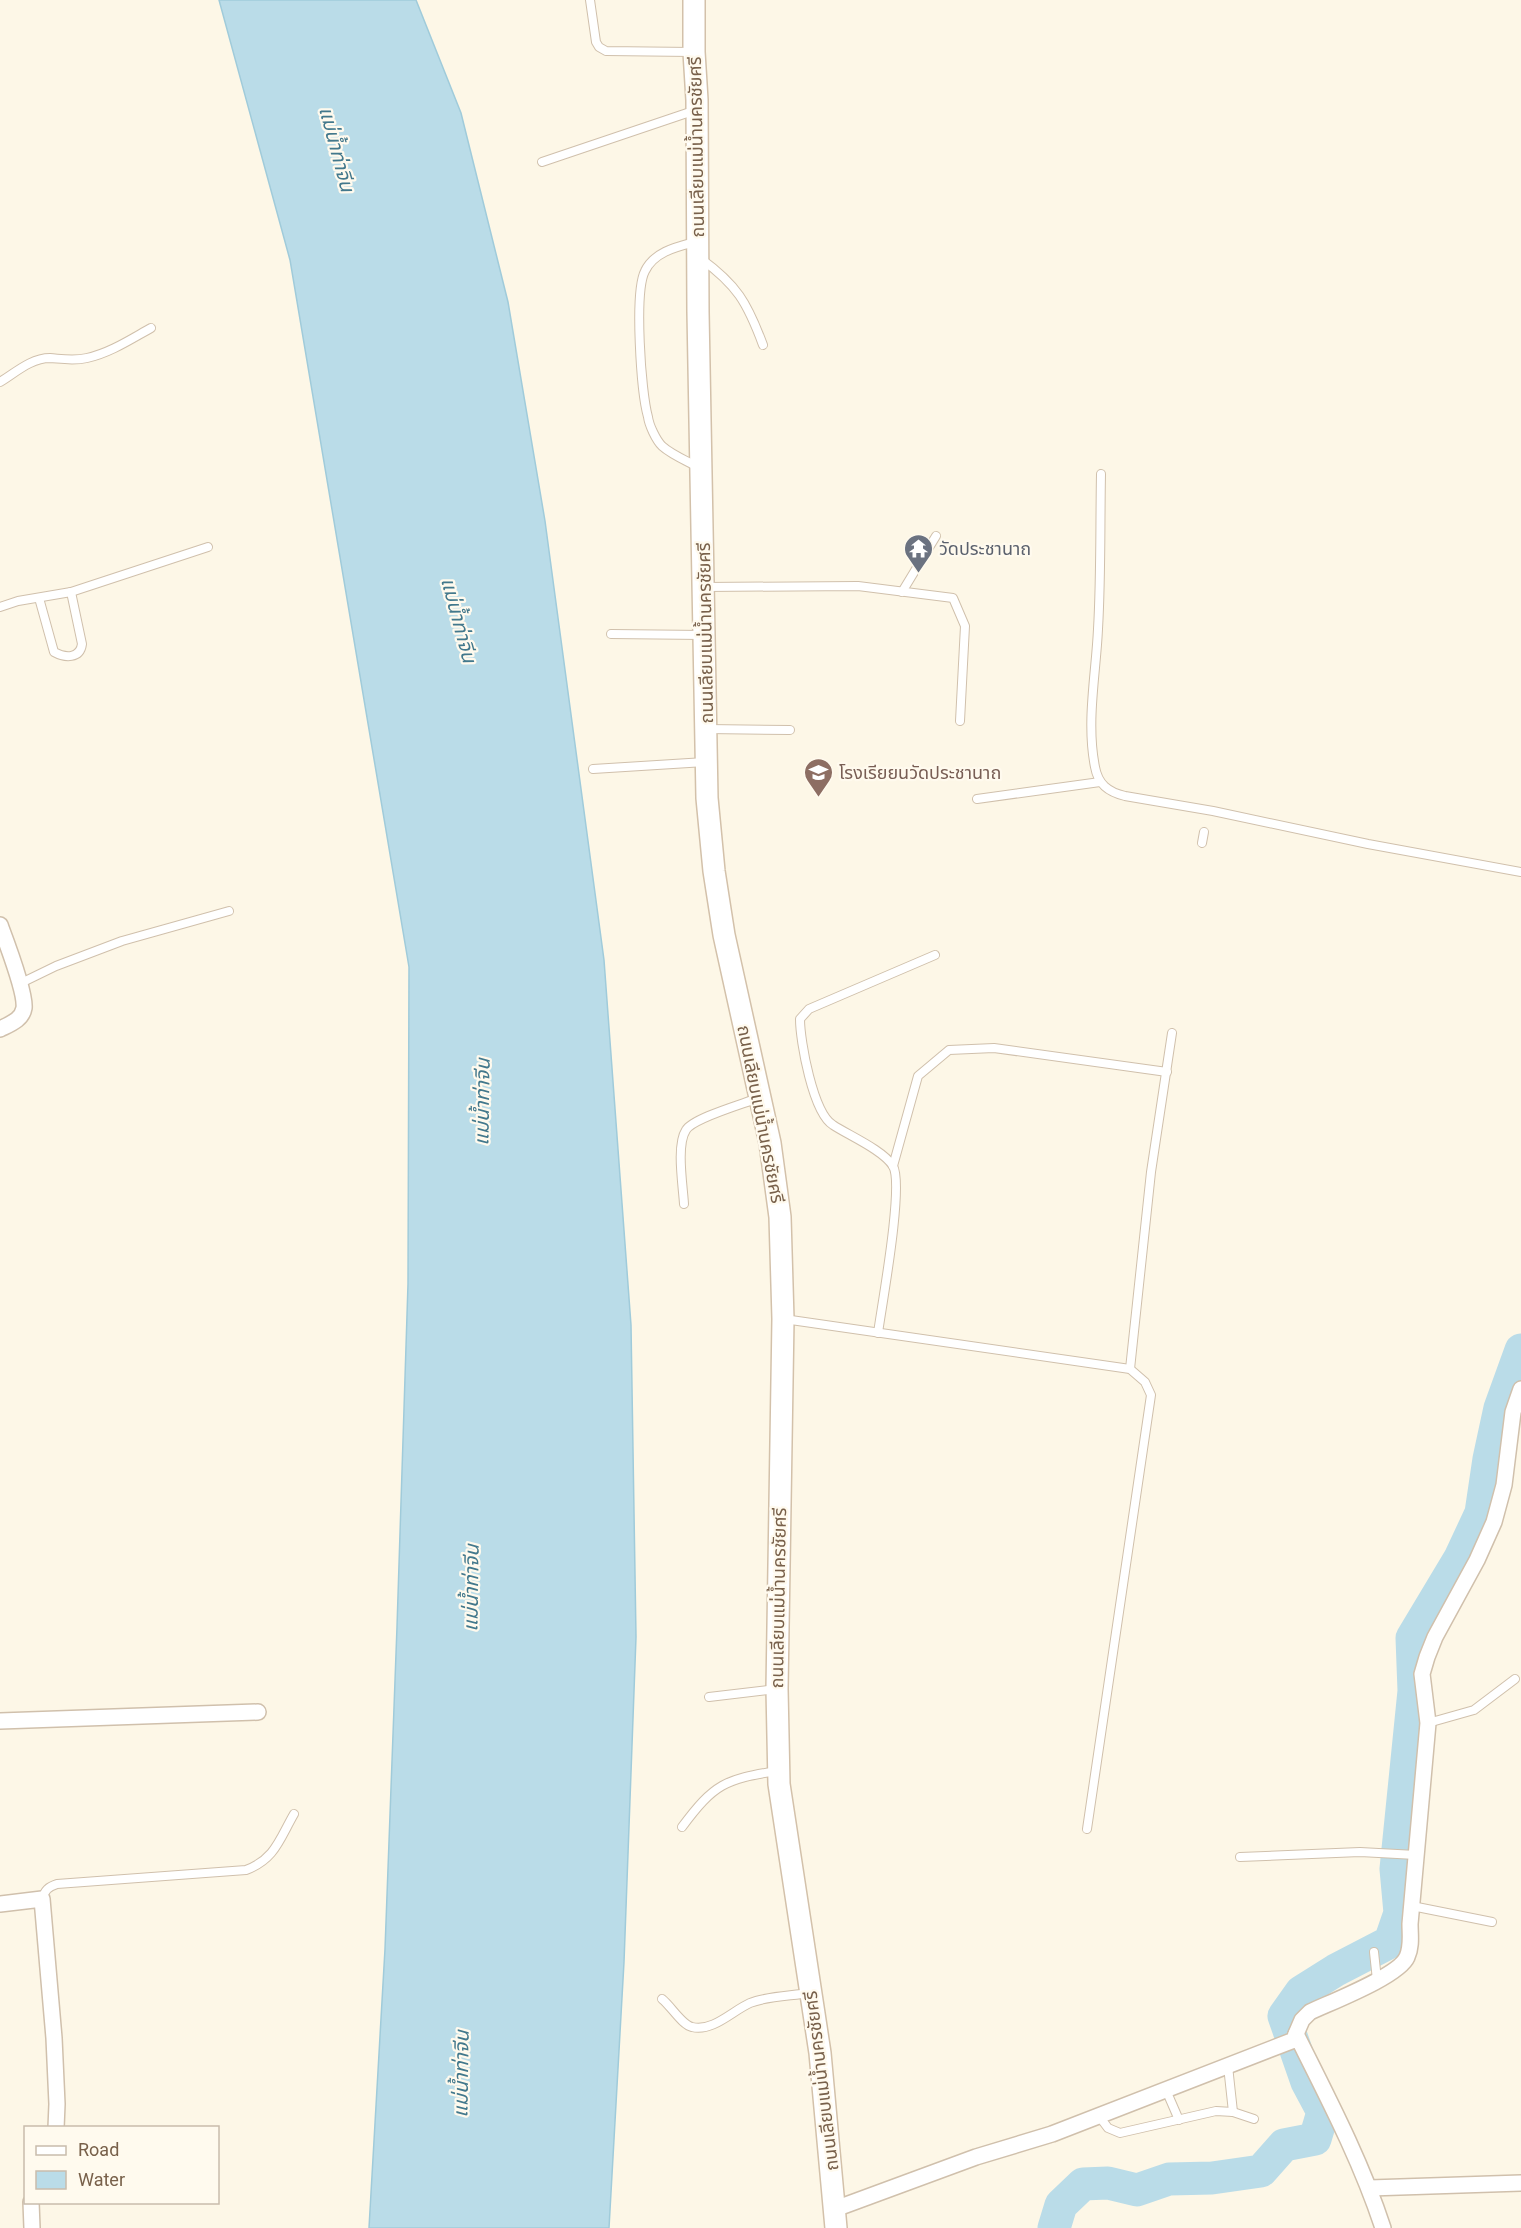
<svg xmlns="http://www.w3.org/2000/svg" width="1521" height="2228" viewBox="0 0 1521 2228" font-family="Roboto,'Noto Sans Thai',sans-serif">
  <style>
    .water { fill: #badce8; stroke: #a0cbda; stroke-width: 1.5 }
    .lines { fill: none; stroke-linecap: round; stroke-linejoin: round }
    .river { stroke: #badce8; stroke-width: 33 }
    .service-casing { stroke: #d0c0ac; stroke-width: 10 }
    .minor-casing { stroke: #d0c0ac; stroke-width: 18 }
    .secondary-casing { stroke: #d3c1aa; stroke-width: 24 }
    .service { stroke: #fff; stroke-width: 8 }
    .minor { stroke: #fff; stroke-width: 15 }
    .secondary { stroke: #fff; stroke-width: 21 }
    .labels { text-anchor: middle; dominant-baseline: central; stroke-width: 4.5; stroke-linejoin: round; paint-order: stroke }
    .street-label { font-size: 18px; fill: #78604a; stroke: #fffaee }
    .worship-label { font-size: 18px; fill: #5b616d; stroke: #fffaee; text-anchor: start }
    .education-label { font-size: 18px; fill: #785e54; stroke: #fffaee; text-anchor: start }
    .water-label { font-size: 20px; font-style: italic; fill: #42788c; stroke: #fffaee }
  </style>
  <rect width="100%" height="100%" fill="#fdf7e7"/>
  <path class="water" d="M219,0H416L461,113L508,302L545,521L604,960L631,1325L636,1637L624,1962L609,2228H369L385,1949L397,1627L408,1284L409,967L290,260Z"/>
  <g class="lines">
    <path class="river" d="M1054,2228L1061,2205L1083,2184L1108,2183L1137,2190L1169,2179L1212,2178L1261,2171L1284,2145L1315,2139L1323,2112L1307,2082L1284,2016L1301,1992L1336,1970L1390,1942L1400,1913L1396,1869L1414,1691L1412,1638L1460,1558L1481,1513L1489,1459L1500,1408L1521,1350"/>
    <defs>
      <g id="service">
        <path d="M590,0L596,42L599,47L606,51L692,52"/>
        <path d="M542,162L696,110"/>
        <path d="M695,242C676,247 654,252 645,271C634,292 641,392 648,417C649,425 656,440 662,446C672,455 687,461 698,467"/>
        <path d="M700,258C737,285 747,302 763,345"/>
        <path d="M0,382C15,373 31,358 50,358C63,359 74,361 87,358C110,353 131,339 151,328"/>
        <path d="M1101,474C1100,526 1101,578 1098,629C1096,674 1086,722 1095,767C1098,784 1108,792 1125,796L1213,811L1368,844L1521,872"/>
        <path d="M705,587L858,586L953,598L965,626L960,721"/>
        <path d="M902,592L936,536"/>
        <path d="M39,598L54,652C65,658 80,659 82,644L71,592"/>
        <path d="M0,607L18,601L71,592L208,547"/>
        <path d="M611,634L703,635"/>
        <path d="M707,729L790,730"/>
        <path d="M593,769L705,762"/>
        <path d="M977,799L1100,782"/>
        <path d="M1202,843L1204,832"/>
        <path d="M19,984L56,966L122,941L229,911"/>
        <path d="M893,1166L918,1076L949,1050L994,1048L1167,1072"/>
        <path d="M684,1204C683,1186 676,1145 686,1130C693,1118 743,1104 758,1098"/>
        <path d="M784,1319L1130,1369L1145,1382L1151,1395L1087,1829"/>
        <path d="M878,1333C882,1304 904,1185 893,1166C883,1150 848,1135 833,1125C813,1113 800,1041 800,1019L809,1009L935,955"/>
        <path d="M1130,1369L1151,1172L1172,1033"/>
        <path d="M709,1697L776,1689"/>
        <path d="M1428,1723L1474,1710L1515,1679"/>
        <path d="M682,1827C714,1784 725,1779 777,1771"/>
        <path d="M1240,1857L1360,1852L1416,1855"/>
        <path d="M42,1899C45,1890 48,1887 57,1884L246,1870C275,1859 279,1840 294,1814"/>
        <path d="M1412,1906L1492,1922"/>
        <path d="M1374,1952L1377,1980"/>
        <path d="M662,1999C671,2006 682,2025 692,2027C713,2032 732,2011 750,2003C767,1996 791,1996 809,1993"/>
        <path d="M1228,2066L1233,2112"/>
        <path d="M1166,2090L1179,2120"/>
        <path d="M1099,2116L1108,2128L1120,2133L1216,2111L1233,2112L1254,2119"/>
      </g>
      <g id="minor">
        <path d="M0,925C6,941 26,993 24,1008C22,1020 10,1024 0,1029"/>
        <path d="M0,1721L258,1712"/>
        <path d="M0,1904L42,1899L54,2038L57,2104L56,2128"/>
        <path d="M1296,2034L1302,2020L1310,2012C1331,2002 1399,1976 1407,1957C1412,1946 1410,1935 1410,1924L1428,1723L1422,1674L1427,1657L1435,1637L1477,1560L1494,1522L1504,1485L1513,1412L1521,1389"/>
        <path d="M1370,2188L1521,2183"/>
        <path d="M31,2202L32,2228"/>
        <path d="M835,2209L976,2157L1052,2134L1294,2040L1296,2034C1328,2098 1361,2161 1383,2228"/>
      </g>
      <path id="secondary" d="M694,0V52L697,100L698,312L707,798L714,871L724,935L770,1143L780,1217L783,1319L777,1689L779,1784L820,2053L836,2228"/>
    </defs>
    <use href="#service" class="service-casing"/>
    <use href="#minor" class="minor-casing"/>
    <use href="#secondary" class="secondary-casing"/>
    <use href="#service" class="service"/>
    <use href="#minor" class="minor"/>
    <use href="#secondary" class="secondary"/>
  </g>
  <defs>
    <symbol id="temple-pin" viewBox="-11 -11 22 30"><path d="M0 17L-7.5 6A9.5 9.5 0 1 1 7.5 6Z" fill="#6b7280" stroke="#fffaee"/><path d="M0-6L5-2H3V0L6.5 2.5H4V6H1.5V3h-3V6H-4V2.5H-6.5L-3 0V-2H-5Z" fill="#fff"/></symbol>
    <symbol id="school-pin" viewBox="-11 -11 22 30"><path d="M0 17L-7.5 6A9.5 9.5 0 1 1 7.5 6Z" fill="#8d6e63" stroke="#fffaee"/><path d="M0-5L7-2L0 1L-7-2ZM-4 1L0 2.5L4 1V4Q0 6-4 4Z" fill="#fff"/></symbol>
  </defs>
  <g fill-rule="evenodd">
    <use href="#temple-pin" x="902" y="532" width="33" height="45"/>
    <use href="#school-pin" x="802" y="756" width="33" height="45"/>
  </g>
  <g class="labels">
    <g class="street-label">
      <text transform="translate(696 147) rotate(-91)">ถนนเลียบแม่น้ำนครชัยศรี</text>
      <text transform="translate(705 633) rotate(-91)">ถนนเลียบแม่น้ำนครชัยศรี</text>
      <text transform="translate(761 1114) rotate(79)">ถนนเลียบแม่น้ำนครชัยศรี</text>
      <text transform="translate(778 1598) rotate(-89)">ถนนเลียบแม่น้ำนครชัยศรี</text>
      <text transform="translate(821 2081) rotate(-97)">ถนนเลียบแม่น้ำนครชัยศรี</text>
    </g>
    <g class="worship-label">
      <text x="939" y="548">วัดประชานาถ</text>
    </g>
    <g class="education-label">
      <text x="839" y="772">โรงเรียยนวัดประชานาถ</text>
    </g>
    <g class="water-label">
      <text transform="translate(337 149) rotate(75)">แม่น้ำท่าจีน</text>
      <text transform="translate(459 620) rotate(75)">แม่น้ำท่าจีน</text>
      <text transform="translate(482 1102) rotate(-89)">แม่น้ำท่าจีน</text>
      <text transform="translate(471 1588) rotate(-89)">แม่น้ำท่าจีน</text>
      <text transform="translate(461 2074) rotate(-89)">แม่น้ำท่าจีน</text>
    </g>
  </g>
  <rect x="24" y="2126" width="195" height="78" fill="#fffaee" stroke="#c9bcac" stroke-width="1.5"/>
  <rect x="36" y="2146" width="30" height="9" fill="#ffffff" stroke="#c9bcac" stroke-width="1.5"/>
  <text x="78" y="2156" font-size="18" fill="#78604a">Road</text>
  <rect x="36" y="2171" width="30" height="18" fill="#badce8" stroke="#c9bcac" stroke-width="1.5"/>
  <text x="78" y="2186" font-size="18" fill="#78604a">Water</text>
</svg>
